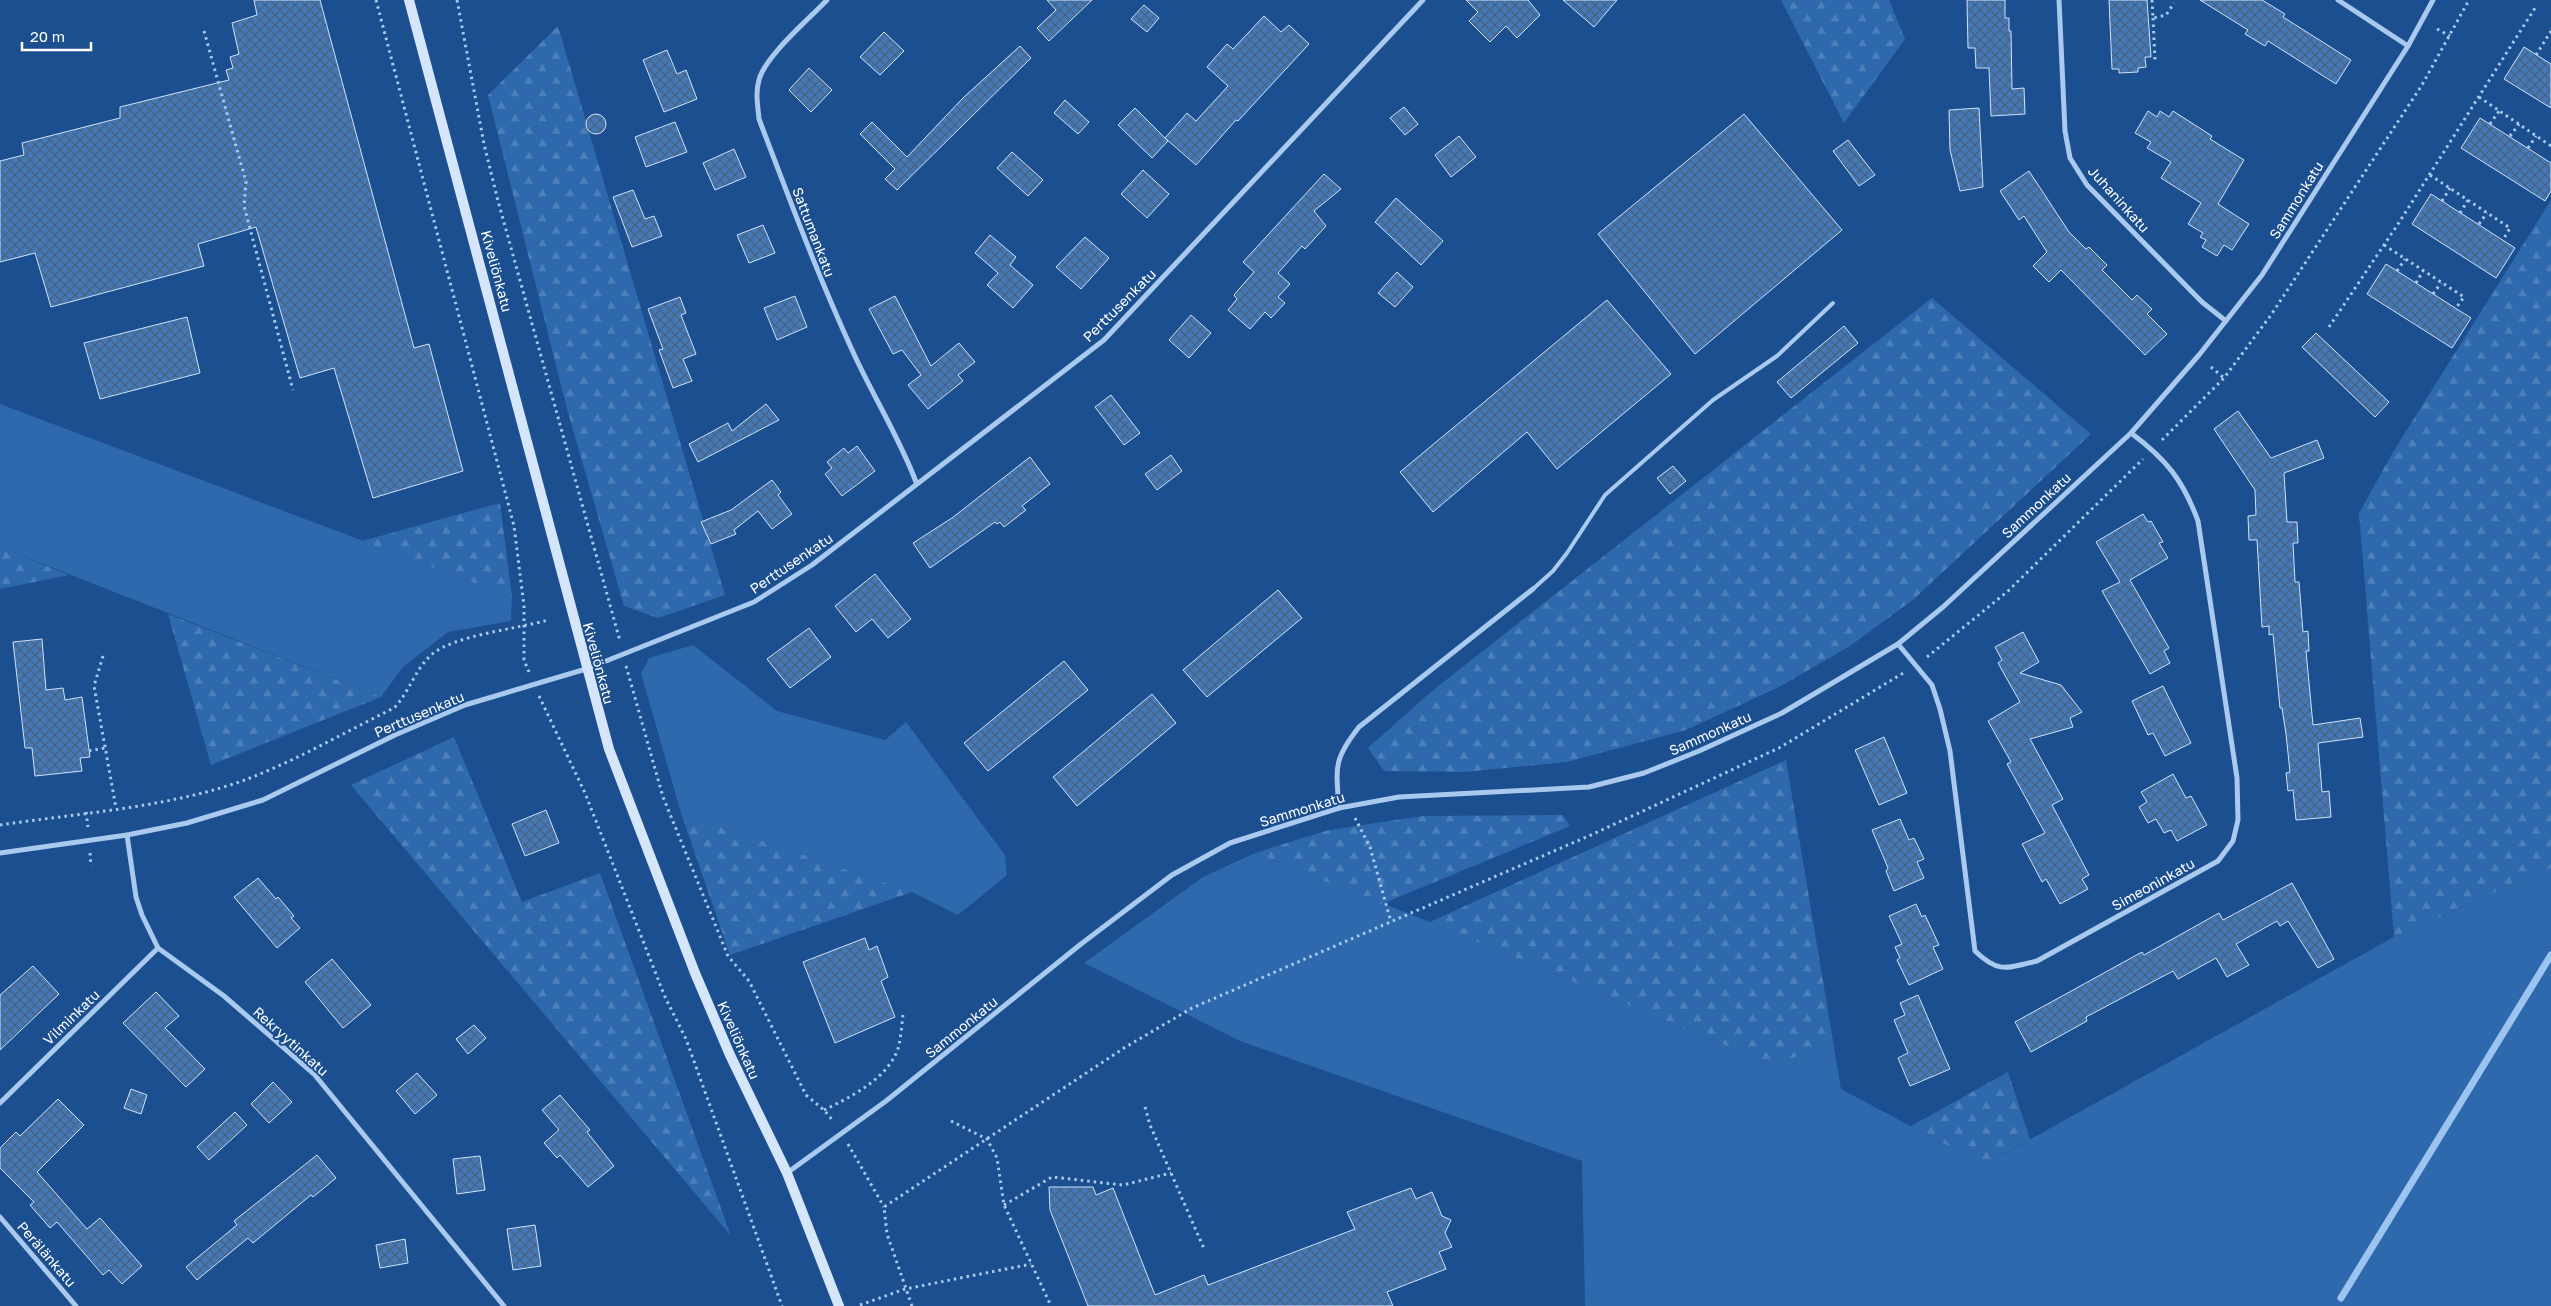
<svg xmlns="http://www.w3.org/2000/svg" width="2551" height="1306" viewBox="0 0 2551 1306" font-family="'Golos Text',sans-serif">
  <style>
    .grass { fill: #2e69ad }
    .forest { fill: url(#forest-firs) }
    .lines { fill: none; stroke-linecap: round; stroke-linejoin: round }
    .stream { stroke: #9cc4f0; stroke-width: 7 }
    .building { fill: url(#building-cross-hatch); stroke: #cfe3fa }
    .path { stroke: #a9c9ee; stroke-width: 3; stroke-dasharray: 2.5 4; stroke-linecap: butt }
    .lane { stroke: #a9c9ee; stroke-width: 4 }
    .street { stroke: #a9c9ee; stroke-width: 5 }
    .secondary { stroke: #d6e6fa; stroke-width: 10 }
    .labels { text-anchor: middle; dominant-baseline: central; stroke-width: 4; stroke-linejoin: round; paint-order: stroke }
    .street-label { font-size: 14px; fill: #fff; stroke: #1b4f8f }
  </style>
  <defs>
    <pattern id="forest-firs" width="22" height="20" patternUnits="userSpaceOnUse" patternTransform="scale(1.25)"><rect width="22" height="20" fill="#2e69ad"/><path d="M5 1l3.5 6h-7zM16 11l3.5 6h-7z" fill="#4d80b9"/></pattern>
    <pattern id="building-cross-hatch" width="8" height="8" patternUnits="userSpaceOnUse" patternTransform="scale(1.25)"><rect width="8" height="8" fill="#4478b7"/><path d="M0 0l8 8M0 8l8-8" fill="none" stroke="#486282"/></pattern>
  </defs>
  <rect width="100%" height="100%" fill="#1b4f8f"/>
  <g class="grass">
    <path d="M2551,200V234L2536,224Z"/>
    <path d="M0,404L512,597L511,621L448,632L403,667L381,697L0,547Z"/>
    <path d="M693,645L777,711L885,740L906,722L1005,855L1007,875L958,915L912,892L681,813L641,673L649,658Z"/>
    <path d="M1255,853L1430,922L1774,1066L1833,1041L1841,1089L1984,1165L2394,937L2551,868V1306H1585L1582,1161L1240,1041L1084,963L1203,877Z"/>
  </g>
  <g class="forest">
    <path d="M1781,0H1889L1905,39L1844,123Z"/>
    <path d="M558,26L725,595L658,618L624,606L567,409L488,95Z"/>
    <path d="M2536,224L2551,234V868L2394,937L2359,513L2393,452Z"/>
    <path d="M1932,298L2091,434L1914,599L1850,646L1779,687L1686,730L1567,762L1465,772L1384,771L1368,748L1432,691Z"/>
    <path d="M500,503L512,597L362,541Z"/>
    <path d="M0,547L69,575L0,589Z"/>
    <path d="M168,614L381,697L211,765Z"/>
    <path d="M454,737L522,902L600,873L731,1236L351,785Z"/>
    <path d="M1786,760L1833,1041L1774,1066L1430,922Z"/>
    <path d="M681,813L912,892L730,955Z"/>
    <path d="M1563,815L1570,826L1382,904L1255,853L1329,830L1423,816Z"/>
    <path d="M2008,1072L2030,1139L1984,1165L1911,1126Z"/>
  </g>
  <g class="lines">
    <path class="stream" d="M2341,1298L2551,955"/>
  </g>
  <g class="building">
    <path d="M254,0H320L414,348L429,344L463,471L373,498L334,368L300,378L256,227L198,244L204,266L51,307L35,253L0,262V161L24,155L22,143L120,118V107L229,80L226,70L233,68L230,57L239,54L232,23L257,15Z"/>
    <path d="M1047,0H1092L1049,41L1037,28L1056,10Z"/>
    <path d="M1466,0H1528L1540,15L1517,38L1506,26L1490,42L1469,21L1478,12Z"/>
    <path d="M1563,0H1617L1594,27Z"/>
    <path d="M1967,0H2005V18H2009V31H2011L2012,89L2024,88L2025,114L1991,116L1989,68H1976L1975,48H1968Z"/>
    <path d="M2109,0H2147L2151,57H2145L2146,67L2138,68V72L2119,73V69H2112Z"/>
    <path d="M2200,0H2262L2285,14L2283,17L2351,60L2336,84L2268,41L2265,46L2245,34L2248,30Z"/>
    <path d="M1144,5L1159,18L1147,32L1131,19Z"/>
    <path d="M1264,16L1281,32L1289,25L1309,44L1238,121L1236,120L1196,165L1165,138L1187,113L1196,121L1228,86L1207,67L1227,44L1233,49Z"/>
    <path d="M884,32L904,51L880,75L860,57Z"/>
    <path d="M1020,46L1031,58L897,190L885,179L895,169L860,134L872,122L907,157L963,98Z"/>
    <path d="M2524,47L2551,64V108L2504,79Z"/>
    <path d="M667,50L677,74L686,70L697,99L664,112L643,60Z"/>
    <path d="M809,68L832,90L811,112L789,90Z"/>
    <path d="M1065,100L1089,122L1078,134L1054,113Z"/>
    <path d="M1404,107L1418,124L1405,135L1390,118Z"/>
    <path d="M1135,108L1168,141L1152,158L1118,125Z"/>
    <path d="M1979,108L1983,187L1960,191L1950,150L1949,110Z"/>
    <path d="M2148,111L2157,117L2160,111L2169,117L2173,111L2212,136L2210,139L2244,160L2218,204L2249,224L2232,250L2224,245L2217,256L2202,247L2206,240L2200,237L2203,233L2188,224L2201,203L2161,178L2171,162L2147,148L2151,142L2135,133Z"/>
    <path d="M1744,114L1842,230L1695,354L1598,234Z"/>
    <circle cx="596" cy="124" r="10"/>
    <path d="M2480,118L2551,163V191L2545,201L2461,148Z"/>
    <path d="M675,122L687,152L646,167L635,137Z"/>
    <path d="M1459,136L1476,157L1451,177L1435,155Z"/>
    <path d="M1848,140L1875,175L1859,186L1833,151Z"/>
    <path d="M734,149L746,177L715,190L703,163Z"/>
    <path d="M1012,152L1043,180L1028,196L997,168Z"/>
    <path d="M1143,170L1169,194L1147,218L1121,194Z"/>
    <path d="M2029,171L2069,232L2086,249L2089,247L2107,265L2102,270L2132,300L2137,295L2152,309L2147,314L2167,334L2145,355L2061,270L2049,282L2033,266L2047,252L2024,216L2019,220L2000,191Z"/>
    <path d="M1324,174L1341,189L1314,211L1326,226L1305,249L1302,246L1278,273L1290,284L1278,297L1285,303L1271,318L1265,312L1250,329L1228,310L1237,299L1234,295L1254,272L1243,262Z"/>
    <path d="M633,190L645,219L654,216L662,236L632,247L613,197Z"/>
    <path d="M2431,194L2515,248L2496,278L2412,224Z"/>
    <path d="M1396,198L1443,241L1421,265L1375,222Z"/>
    <path d="M763,225L775,253L749,263L737,235Z"/>
    <path d="M990,235L1016,257L1010,265L1033,285L1013,308L987,285L998,273L975,253Z"/>
    <path d="M1085,237L1109,258L1081,289L1056,267Z"/>
    <path d="M2386,264L2471,318L2452,348L2367,294Z"/>
    <path d="M1397,272L1413,287L1395,307L1378,293Z"/>
    <path d="M795,296L807,327L777,340L764,308Z"/>
    <path d="M895,296L931,366L959,343L975,362L958,375L963,381L928,409L908,385L921,375L902,350L893,354L869,309Z"/>
    <path d="M680,297L686,313L681,315L696,354L683,359L692,381L673,388L659,350L663,349L648,309Z"/>
    <path d="M1607,300L1671,374L1557,469L1527,432L1433,512L1400,472Z"/>
    <path d="M1191,315L1211,333L1189,358L1169,340Z"/>
    <path d="M187,317L200,373L100,399L84,343Z"/>
    <path d="M1844,326L1858,343L1791,398L1777,382Z"/>
    <path d="M2316,333L2389,402L2375,417L2302,347Z"/>
    <path d="M1111,395L1140,433L1124,445L1095,407Z"/>
    <path d="M766,404L779,420L698,462L689,444L728,423L732,431Z"/>
    <path d="M2238,411L2271,458L2317,440L2324,458L2284,473L2287,522H2297L2298,543H2293L2295,582H2299L2303,632L2308,631L2309,651H2306L2313,725L2360,718L2363,737L2318,743L2322,792L2329,791L2331,817L2296,820L2293,790L2288,791L2286,773L2290,772L2286,734L2282,708H2280L2273,634L2269,635V626L2262,627L2257,540H2249L2248,516L2256,515L2255,490L2214,429Z"/>
    <path d="M857,446L875,471L842,496L825,474L832,468L827,462L844,448L848,453Z"/>
    <path d="M1171,455L1182,471L1157,490L1145,474Z"/>
    <path d="M1030,457L1050,484L1022,506L1026,510L1004,527L1000,522L997,524L995,522L930,568L913,543L952,518Z"/>
    <path d="M1673,466L1686,481L1670,494L1657,478Z"/>
    <path d="M772,480L781,492L778,495L792,514L772,529L758,511L734,530L736,534L711,544L701,522L731,510Z"/>
    <path d="M2143,514L2148,522L2151,521L2163,542L2159,543L2168,558L2130,580L2169,648L2164,651L2170,663L2150,674L2102,591L2120,582L2096,542Z"/>
    <path d="M875,574L911,619L888,638L872,619L856,632L835,606Z"/>
    <path d="M1278,590L1302,618L1207,697L1183,670Z"/>
    <path d="M809,628L831,657L790,688L767,659Z"/>
    <path d="M2023,632L2039,662L2020,673L2061,685L2082,712L2070,718L2073,727L2030,739L2063,799L2052,805L2089,875L2082,879L2088,889L2060,904L2046,879L2042,882L2022,844L2045,833L2007,764L2011,762L1988,721L2020,702L1998,663L2002,660L1995,647Z"/>
    <path d="M42,639L46,690L63,688L65,700L82,697L90,757L80,758L82,771L35,776L32,748H25L13,642Z"/>
    <path d="M1064,661L1088,690L988,771L964,743Z"/>
    <path d="M2163,686L2191,743L2165,756L2153,733L2148,735L2132,701Z"/>
    <path d="M1152,694L1176,723L1077,806L1053,777Z"/>
    <path d="M1884,737L1907,793L1879,805L1855,750Z"/>
    <path d="M2173,774L2186,798L2191,796L2207,825L2177,841L2171,830L2164,833L2156,819L2148,823L2139,807L2147,802L2141,792Z"/>
    <path d="M546,810L559,843L525,856L512,824Z"/>
    <path d="M1900,819L1909,840L1914,838L1924,859L1917,862L1924,878L1894,891L1886,871L1888,868L1872,830Z"/>
    <path d="M258,878L276,899L278,897L294,916L291,918L300,928L277,948L234,897Z"/>
    <path d="M2292,883L2334,959L2318,968L2288,921L2280,926L2277,921L2236,944L2249,965L2227,977L2216,958L2178,979L2173,971L2086,1017L2087,1021L2031,1052L2015,1022L2142,952L2144,955L2219,913L2223,920Z"/>
    <path d="M1916,904L1922,917L1925,915L1939,945L1933,947L1943,969L1909,985L1897,960L1900,958L1895,947L1902,944L1889,916Z"/>
    <path d="M865,938L869,950L877,946L888,977L881,981L895,1017L835,1043L803,962Z"/>
    <path d="M332,959L371,1005L343,1028L305,982Z"/>
    <path d="M33,966L59,994L0,1050V995Z"/>
    <path d="M156,992L179,1016L165,1028L205,1069L186,1087L123,1023Z"/>
    <path d="M1918,995L1950,1069L1910,1086L1898,1058L1908,1053L1894,1020L1905,1015L1900,1003Z"/>
    <path d="M474,1025L486,1038L468,1054L456,1039Z"/>
    <path d="M417,1073L437,1095L415,1114L396,1091Z"/>
    <path d="M273,1082L292,1102L269,1123L251,1104Z"/>
    <path d="M131,1089L147,1095L141,1114L124,1108Z"/>
    <path d="M560,1095L590,1130L587,1132L614,1166L588,1187L560,1155L557,1158L544,1143L559,1130L542,1110Z"/>
    <path d="M58,1099L84,1125L37,1172L87,1229L100,1218L142,1266L122,1284L109,1270L103,1275L57,1222L50,1228L30,1205L34,1202L0,1168V1148L16,1132L20,1136Z"/>
    <path d="M235,1112L247,1125L209,1160L197,1147Z"/>
    <path d="M317,1155L336,1178L313,1197L311,1195L253,1243L248,1238L197,1280L186,1267L237,1225L234,1221Z"/>
    <path d="M480,1156L485,1190L457,1194L453,1159Z"/>
    <path d="M1049,1187H1093L1096,1195L1113,1188L1155,1295L1204,1275L1208,1285L1355,1229L1347,1212L1411,1188L1416,1199L1432,1192L1442,1216L1451,1220L1445,1233L1452,1247L1439,1252L1446,1269L1387,1292L1393,1306H1088L1050,1210Z"/>
    <path d="M535,1225L541,1266L513,1270L507,1229Z"/>
    <path d="M405,1239L408,1263L380,1268L376,1245Z"/>
  </g>
  <g class="lines">
    <g class="path">
      <path d="M376,0L514,526L524,606V660L529,672"/>
      <path d="M457,0L484,144L498,201L620,641"/>
      <path d="M2152,0L2153,18L2166,15L2174,3"/>
      <path d="M2153,18L2155,60"/>
      <path d="M2437,29L2450,36"/>
      <path d="M204,31L246,182L244,206L293,390"/>
      <path d="M2536,55L2551,31"/>
      <path d="M2479,97L2551,146"/>
      <path d="M2490,124L2499,111"/>
      <path d="M2510,136L2519,124"/>
      <path d="M2528,148L2536,136"/>
      <path d="M2430,175L2510,228L2503,240"/>
      <path d="M2442,201L2450,188"/>
      <path d="M2460,213L2468,200"/>
      <path d="M2479,224L2487,213"/>
      <path d="M2384,245L2464,297L2456,308"/>
      <path d="M2397,271L2405,259"/>
      <path d="M2416,283L2423,271"/>
      <path d="M2433,294L2441,283"/>
      <path d="M2329,327L2400,221L2535,8"/>
      <path d="M2211,367L2224,378"/>
      <path d="M2162,440L2224,378L2271,315L2422,85L2469,0"/>
      <path d="M103,656L94,686L116,808"/>
      <path d="M1927,657L2008,591L2143,459"/>
      <path d="M626,666L663,797L728,956L749,981L806,1095L824,1110L834,1122"/>
      <path d="M539,696L585,793L665,997L686,1039L782,1306"/>
      <path d="M89,751L105,748"/>
      <path d="M86,812L88,827"/>
      <path d="M1355,818L1370,847L1391,922"/>
      <path d="M0,825C80,813 175,807 250,778C299,759 347,731 394,708C409,693 414,671 431,655C454,635 517,629 548,620"/>
      <path d="M90,853L91,866"/>
      <path d="M1145,1107L1150,1125L1205,1251"/>
      <path d="M824,1110C851,1097 891,1077 899,1045C901,1035 902,1024 903,1014"/>
      <path d="M951,1121L987,1139L997,1158L1004,1205L1051,1306"/>
      <path d="M848,1144L884,1207"/>
      <path d="M1004,1205L1052,1177L1123,1185L1171,1173"/>
      <path d="M860,1305L905,1289L1031,1264"/>
      <path d="M912,1306L887,1234L884,1207L1124,1048L1192,1008L1591,835L1779,748L1905,672"/>
    </g>
    <path class="lane" d="M1533,589L1553,571L1567,553L1605,495L1713,400L1777,356L1833,303"/>
    <g class="street">
      <path d="M827,0C809,19 765,56 759,80C755,94 758,106 759,119C789,198 818,276 853,352C873,396 899,437 916,482"/>
      <path d="M2059,0L2065,131L2070,158L2087,185L2202,302L2226,321"/>
      <path d="M2338,0L2408,46"/>
      <path d="M1898,644L1932,685L1940,709L1950,751L1975,951C1999,974 2007,968 2037,961L2218,861L2233,841L2238,820L2237,778L2198,521C2183,480 2166,459 2131,433"/>
      <path d="M1339,808C1336,767 1333,760 1359,727L1533,589"/>
      <path d="M127,835L136,897L142,915L158,948L224,996L314,1074L504,1306"/>
      <path d="M0,853L127,835L187,823L263,800L395,735L465,705L586,669L754,602L812,565L1104,340L1423,0"/>
      <path d="M0,1103L158,948"/>
      <path d="M787,1173L886,1101L1081,944L1172,875L1230,843L1339,808L1399,797L1589,787L1644,773L1699,751L1782,713L1898,644L1943,607L2131,433L2199,355L2262,275L2408,46L2433,0"/>
      <path d="M0,1217L76,1306"/>
    </g>
    <path class="secondary" d="M409,0L609,749L695,973L730,1055L787,1173L839,1306"/>
  </g>
  <g class="labels">
    <g class="street-label">
      <text transform="translate(2119 199) rotate(48)">Juhaninkatu</text>
      <text transform="translate(2296 200) rotate(-58)">Sammonkatu</text>
      <text transform="translate(814 232) rotate(69)">Sattumankatu</text>
      <text transform="translate(497 271) rotate(75)">Kiveliönkatu</text>
      <text transform="translate(1119 305) rotate(-45)">Perttusenkatu</text>
      <text transform="translate(2036 505) rotate(-43)">Sammonkatu</text>
      <text transform="translate(791 563) rotate(-34)">Perttusenkatu</text>
      <text transform="translate(599 663) rotate(75)">Kiveliönkatu</text>
      <text transform="translate(419 714) rotate(-23)">Perttusenkatu</text>
      <text transform="translate(1710 733) rotate(-24)">Sammonkatu</text>
      <text transform="translate(1302 809) rotate(-17)">Sammonkatu</text>
      <text transform="translate(2153 884) rotate(-29)">Simeoninkatu</text>
      <text transform="translate(71 1017) rotate(-44)">Vilminkatu</text>
      <text transform="translate(961 1027) rotate(-39)">Sammonkatu</text>
      <text transform="translate(739 1040) rotate(66)">Kiveliönkatu</text>
      <text transform="translate(291 1041) rotate(42)">Rekryytinkatu</text>
      <text transform="translate(47 1254) rotate(49)">Perälänkatu</text>
    </g>
  </g>
  <path d="M22 42v8h69v-8" fill="none" stroke="#ffffff" stroke-width="2.5"/>
  <text x="30" y="42" font-size="15" fill="#ffffff" stroke="#1b4f8f" stroke-width="4" paint-order="stroke">20 m</text>
</svg>
